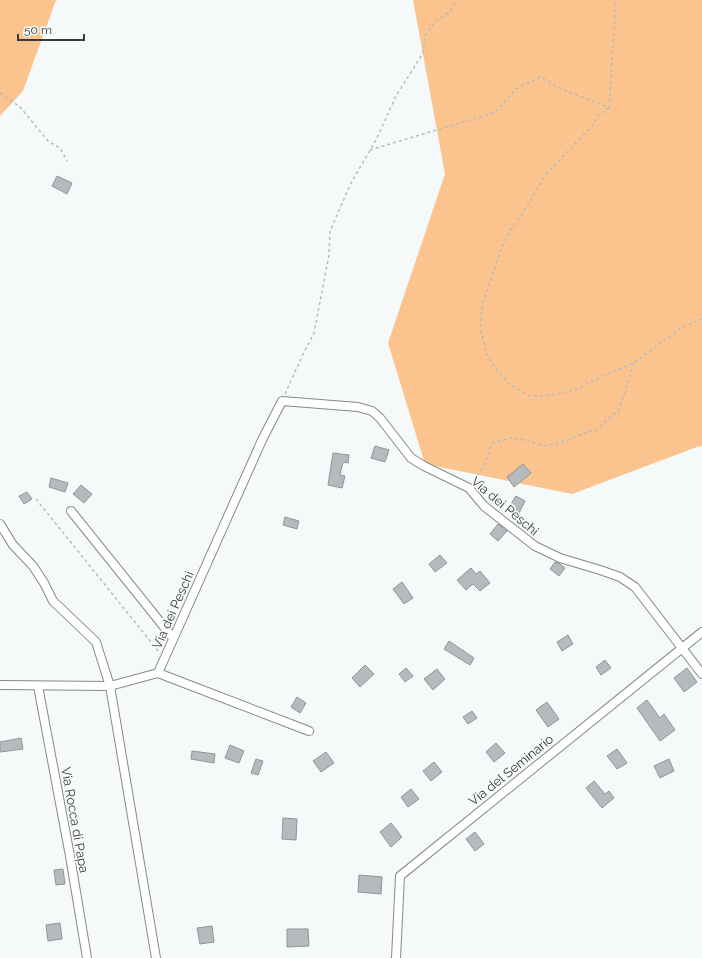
<svg xmlns="http://www.w3.org/2000/svg" width="702" height="958" viewBox="0 0 702 958" font-family="Raleway,sans-serif">
  <style>
    .green { fill: #fbc48e }
    .building { fill: #b7babc; stroke: #929596 }
    .lines { fill: none; stroke-linecap: round; stroke-linejoin: round }
    .minor-casing { stroke: #86898a; stroke-width: 10 }
    .path { stroke: #b8bbbc; stroke-width: 1.5; stroke-dasharray: 3 3; stroke-linecap: butt }
    .minor { stroke: #fff; stroke-width: 8 }
    .labels { text-anchor: middle; dominant-baseline: central; stroke-width: 3.5; stroke-linejoin: round; paint-order: stroke }
    .street-label { font-size: 13px; fill: #393a3a; stroke: #f5f9fa }
  </style>
  <rect width="100%" height="100%" fill="#f5f9fa"/>
  <g class="green">
    <path d="M0,0H56L23,91L0,116Z"/>
    <path d="M413,0H702V446L697,447L572,494L425,464L388,343L445,174Z"/>
  </g>
  <g class="building">
    <path d="M57,176L72,183L67,194L52,186Z"/>
    <path d="M375,446L389,450L385,462L371,458Z"/>
    <path d="M333,453L349,455L348,463L343,462L340,475L345,476L342,488L328,485Z"/>
    <path d="M523,464L531,473L514,487L507,477Z"/>
    <path d="M51,478L68,483L65,492L49,487Z"/>
    <path d="M81,485L92,494L84,503L73,494Z"/>
    <path d="M27,492L32,499L24,504L19,496Z"/>
    <path d="M516,496L525,501L519,513L509,507Z"/>
    <path d="M285,517L299,521L297,529L283,525Z"/>
    <path d="M498,524L507,531L498,541L490,534Z"/>
    <path d="M440,555L447,563L435,572L429,564Z"/>
    <path d="M555,562L560,564L565,568L559,576L550,569Z"/>
    <path d="M471,568L476,574L480,571L490,583L480,591L473,584L466,590L457,580Z"/>
    <path d="M402,582L413,598L404,604L393,589Z"/>
    <path d="M568,635L573,644L562,651L557,642Z"/>
    <path d="M449,641L474,658L470,665L444,649Z"/>
    <path d="M605,660L611,668L601,675L596,667Z"/>
    <path d="M365,665L374,674L360,687L352,678Z"/>
    <path d="M406,668L413,676L405,682L399,674Z"/>
    <path d="M687,668L697,682L684,692L674,678Z"/>
    <path d="M437,669L445,679L433,690L424,679Z"/>
    <path d="M297,697L306,703L300,713L291,707Z"/>
    <path d="M647,700L660,718L664,714L675,730L660,741L637,708Z"/>
    <path d="M547,702L559,719L548,727L536,710Z"/>
    <path d="M472,711L477,718L468,724L463,717Z"/>
    <path d="M21,738L23,749L0,752V742Z"/>
    <path d="M496,743L505,753L494,762L486,752Z"/>
    <path d="M230,745L244,751L239,763L225,758Z"/>
    <path d="M617,749L627,763L617,769L607,756Z"/>
    <path d="M192,751L215,754L214,763L191,759Z"/>
    <path d="M326,752L334,763L321,772L313,761Z"/>
    <path d="M256,759L263,761L258,775L251,773Z"/>
    <path d="M669,759L674,771L660,778L654,766Z"/>
    <path d="M434,762L442,772L431,781L423,771Z"/>
    <path d="M594,781L605,794L609,791L614,798L602,808L586,788Z"/>
    <path d="M411,789L419,799L408,807L401,797Z"/>
    <path d="M283,818L297,819L296,840L282,839Z"/>
    <path d="M391,823L402,837L391,847L380,832Z"/>
    <path d="M475,832L484,844L475,851L466,839Z"/>
    <path d="M63,869L65,884L56,885L54,870Z"/>
    <path d="M359,875L382,877L381,894L358,892Z"/>
    <path d="M60,923L62,939L48,941L46,925Z"/>
    <path d="M212,926L214,942L200,944L197,928Z"/>
    <path d="M287,929H308L309,946L287,947Z"/>
  </g>
  <g class="lines">
    <defs>
      <g id="minor">
        <path d="M71,511L173,638"/>
        <path d="M0,524L13,545L33,566L44,583L53,601L96,642L110,686L0,685"/>
        <path d="M158,673L309,731"/>
        <path d="M38,686L70,856L87,958"/>
        <path d="M156,958L110,686L158,673L262,440L282,401L358,407L372,411L380,418L411,458L424,466L469,488L484,506L535,546L560,558L600,570L620,577L635,587L702,674"/>
        <path d="M396,958L400,876L702,632"/>
      </g>
    </defs>
    <use href="#minor" class="minor-casing"/>
    <g class="path">
      <path d="M0,93L20,107L48,141L60,148L67,161"/>
      <path d="M609,108L597,116L594,124L547,173L524,211L510,231L502,247L483,302L480,327L488,358L509,384L531,396L555,395L579,388L600,377L634,363L681,328L702,319"/>
      <path d="M609,108L616,0"/>
      <path d="M370,150L496,112L516,89L540,77L564,90L608,107"/>
      <path d="M285,394L304,352L314,333L329,255L330,231L351,183L376,140L396,96L423,53L425,35L435,22L449,12L457,0"/>
      <path d="M474,481L485,464L492,443L510,438L526,440L542,446L555,444L571,439L584,433L597,430L611,416L619,410L634,363"/>
      <path d="M36,499L159,652"/>
    </g>
    <use href="#minor" class="minor"/>
  </g>
  <g class="labels">
    <g class="street-label">
      <text transform="translate(505 506) rotate(40)">Via dei Peschi</text>
      <text transform="translate(173 610) rotate(-66)">Via dei Peschi</text>
      <text transform="translate(511 770) rotate(-39)">Via del Seminario</text>
      <text transform="translate(75 820) rotate(80)">Via Rocca di Papa</text>
    </g>
  </g>
  <path d="M18 34v6h66v-6" fill="none" stroke="#393a3a" stroke-width="2"/>
  <text x="24" y="34" font-size="12" fill="#393a3a" stroke="#f5f9fa" stroke-width="3" paint-order="stroke">50 m</text>
</svg>
